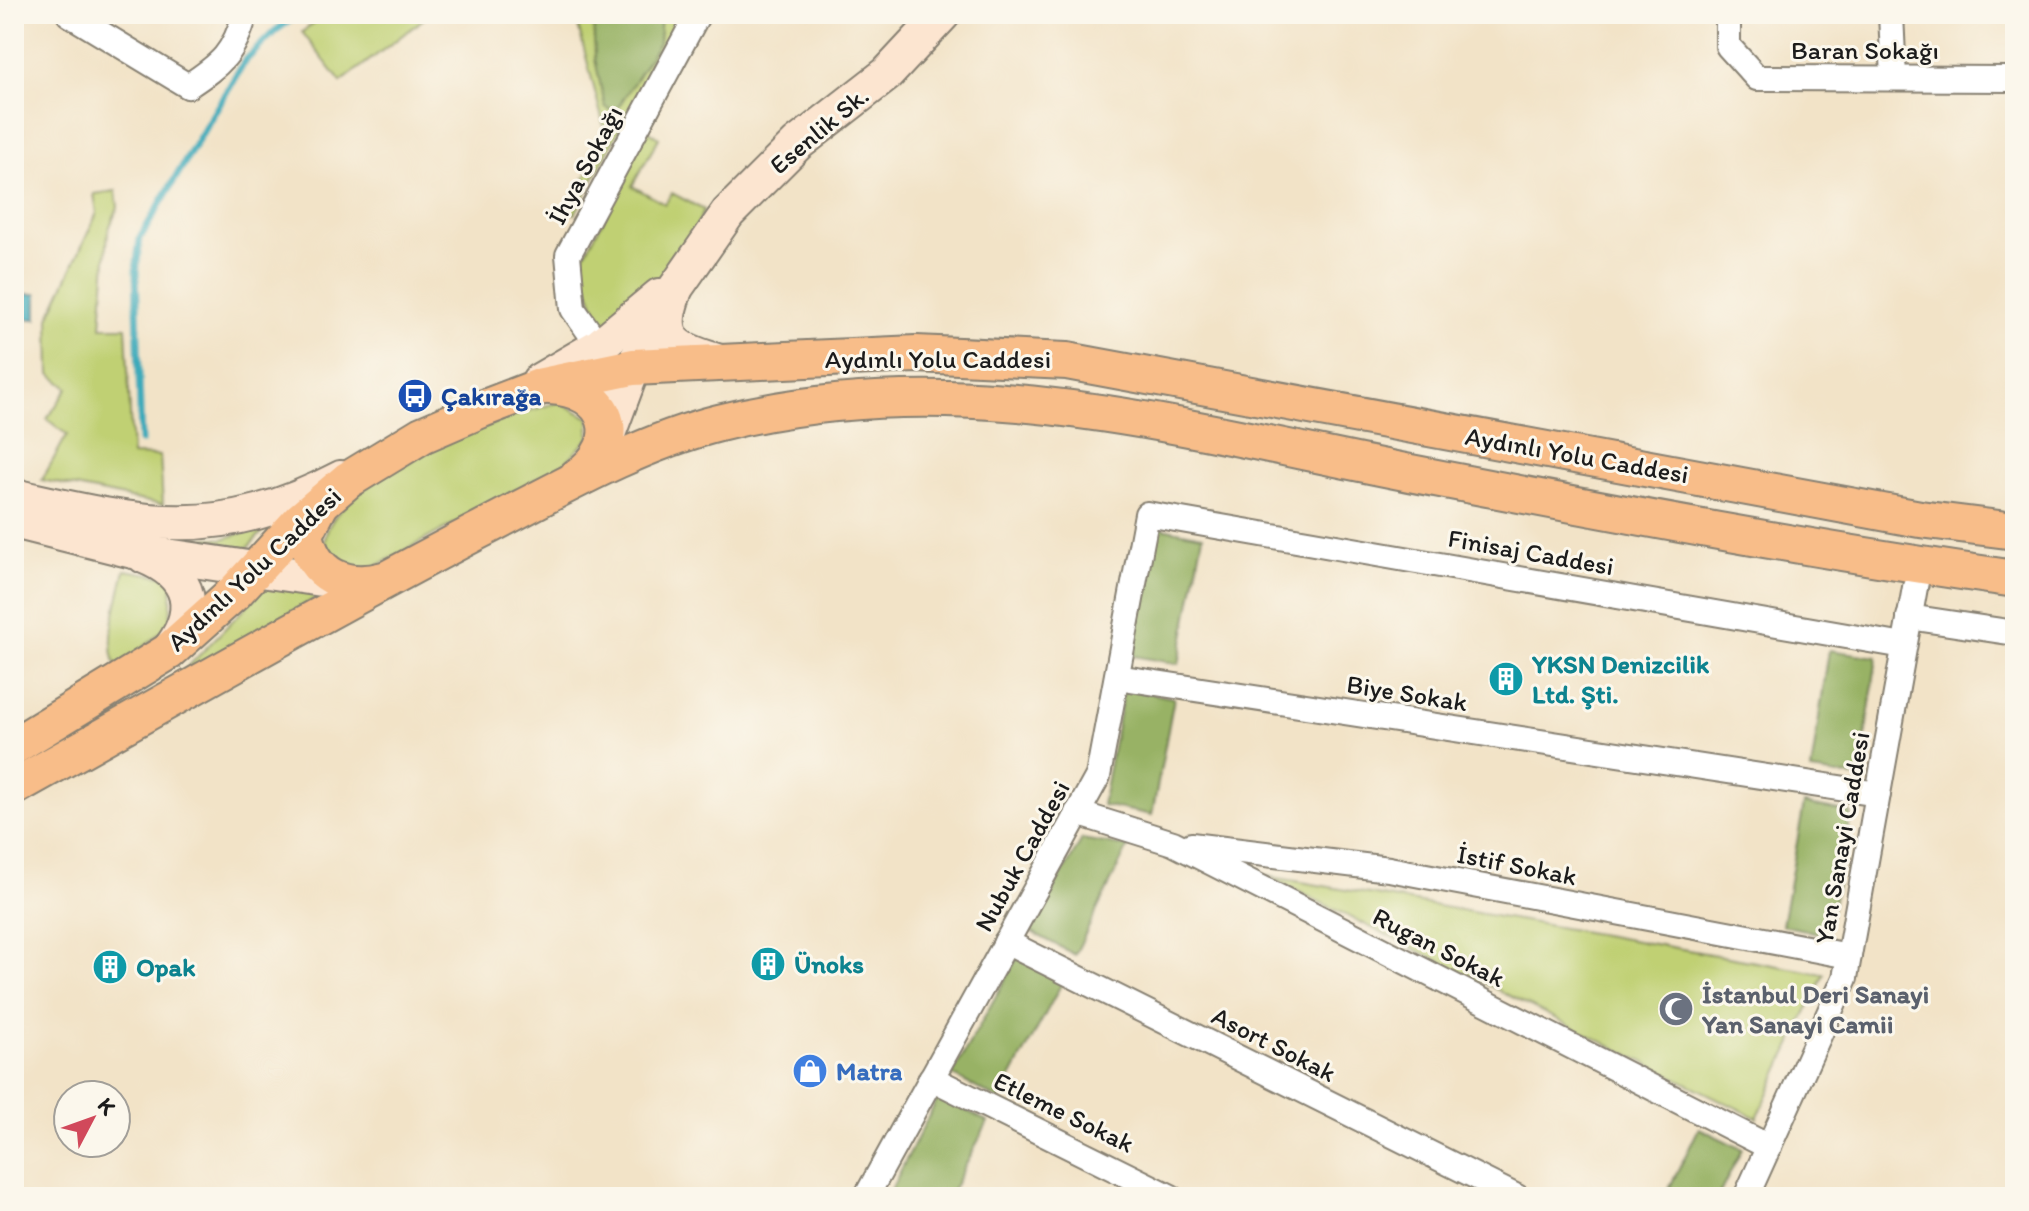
<svg xmlns="http://www.w3.org/2000/svg" width="2029" height="1211" viewBox="0 0 2029 1211" font-family="Itim,sans-serif">
  <style>
    .green { fill: #c0d073; stroke: #6e7648; stroke-width: 2 }
    .forest { fill: #98b265; stroke: #5a6740; stroke-width: 2 }
    .water { fill: #3caaba; stroke: #2c636b; stroke-width: 2 }
    .lines { fill: none; stroke-linecap: round; stroke-linejoin: round }
    .stream { stroke: #3caaba; stroke-width: 7 }
    .street-casing { stroke: #878072; stroke-width: 28 }
    .secondary-casing { stroke: #878072; stroke-width: 38 }
    .primary-casing { stroke: #878072; stroke-width: 40 }
    .street { stroke: #fff; stroke-width: 24 }
    .secondary { stroke: #fce5d0; stroke-width: 34 }
    .primary { stroke: #f8bd89; stroke-width: 36 }
    .labels { text-anchor: middle; dominant-baseline: central; stroke-width: 6; stroke-linejoin: round; paint-order: stroke }
    .street-label { font-size: 26px; fill: #1c1c1c; stroke: #fbf7ec }
    .transit-label { font-size: 26px; font-weight: bold; fill: #164399; stroke: #fbf7ec; text-anchor: start }
    .culture-label { font-size: 26px; font-weight: bold; fill: #0d838f; stroke: #fbf7ec; text-anchor: start }
    .worship-label { font-size: 26px; font-weight: bold; fill: #5b616d; stroke: #fbf7ec; text-anchor: start }
    .shop-label { font-size: 26px; font-weight: bold; fill: #366cbe; stroke: #fbf7ec; text-anchor: start }
  </style>
  <rect width="100%" height="100%" fill="#fbf7ec"/>
  <filter id="ink" filterUnits="userSpaceOnUse"><feTurbulence type="fractalNoise" baseFrequency=".0125" numOctaves="2"/><feDisplacementMap in="SourceGraphic" scale="16" xChannelSelector="R" yChannelSelector="G"/><feConvolveMatrix kernelMatrix="1 2 1 2 8 2 1 2 1" color-interpolation-filters="sRGB"/></filter>
  <filter id="wash" filterUnits="userSpaceOnUse"><feTurbulence type="fractalNoise" baseFrequency=".006" numOctaves="4" result="noise"/><feDisplacementMap in="SourceGraphic" scale="32" xChannelSelector="R" yChannelSelector="G"/><feGaussianBlur stdDeviation="1.8" result="paint"/><feColorMatrix in="noise" values="0 0 0 0 0 0 0 0 0 0 0 0 0 0 0 0 0 1.4 0 .05"/><feComposite in="paint" operator="in"/></filter>
  <g filter="url(#wash)">
    <rect width="100%" height="100%" fill="#f2e3c7"/>
    <g class="green">
      <path d="M326,14H430L341,82L302,32Z"/>
      <path d="M575,14H680L575,214L564,209L608,142Z"/>
      <path d="M644,127L659,138L632,186L665,204L672,193L704,210L685,252L613,329L601,322L579,265L615,198L610,189Z"/>
      <path d="M116,191L118,207L108,231L101,327H126L132,455L160,456L163,505L42,480L67,435L47,419L68,388L50,374L49,318L97,213L94,194Z"/>
      <path d="M560,402L589,418V438L565,463L375,567C357,570 337,561 325,547C317,484 510,414 560,402Z"/>
      <path d="M258,528H266L243,553L183,546L186,537L223,539Z"/>
      <path d="M125,570L168,577L172,584L170,624L118,670C103,642 119,600 125,570Z"/>
      <path d="M266,586L323,594L179,676Z"/>
      <path d="M1267,876L1824,974L1757,1118Z"/>
    </g>
    <g class="forest">
      <path d="M593,14H661L659,43L615,112L605,107L595,59Z"/>
      <path d="M1157,527L1203,536L1179,664L1133,656Z"/>
      <path d="M1829,650L1877,657L1859,778L1811,771Z"/>
      <path d="M1124,688L1174,698L1152,815L1102,805Z"/>
      <path d="M1804,804L1851,813L1827,935L1782,925Z"/>
      <path d="M1082,839L1128,847L1075,955L1030,931Z"/>
      <path d="M1017,958L1062,983L999,1100L952,1075Z"/>
      <path d="M939,1096L988,1122L949,1197H887Z"/>
      <path d="M1699,1128L1742,1149L1718,1197H1665Z"/>
    </g>
    <rect class="water" x="14" y="294" width="23" height="25"/>
    <g class="lines">
      <path class="stream" d="M141,441L136,271L140,238L244,62L275,31L299,14"/>
    </g>
  </g>
  <g filter="url(#ink)">
    <g class="lines">
      <defs>
        <g id="street">
          <path d="M69,14L188,86C221,64 234,54 245,14"/>
          <path d="M1728,14V46L1757,78L2015,79"/>
          <path d="M1891,14L1894,78"/>
          <path d="M599,346L573,309L568,255L698,14"/>
          <path d="M1909,617L2015,633"/>
          <path d="M1117,677L1878,794"/>
          <path d="M1077,813L1173,843L1769,1147"/>
          <path d="M1191,845L1389,869L1849,956"/>
          <path d="M1006,942L1517,1197"/>
          <path d="M931,1078L1171,1197"/>
          <path d="M866,1197L1098,776L1147,514L1904,646"/>
          <path d="M1746,1197L1845,978L1919,565"/>
        </g>
        <g id="secondary">
          <path d="M674,293C656,342 678,350 720,362"/>
          <path d="M539,381L599,346L659,296"/>
          <path d="M605,442L633,367L659,312L728,213L797,144L887,74L943,14"/>
          <path d="M14,496C143,525 217,543 341,478"/>
          <path d="M14,521L133,551L342,582"/>
          <path d="M144,556C193,576 200,611 168,652"/>
        </g>
        <g id="primary">
          <path d="M549,386C609,388 628,442 577,477"/>
          <path d="M320,505L305,534C313,576 345,590 384,580"/>
          <path d="M14,746L168,652L235,592L301,520L348,480L422,435L482,409L542,386L633,367L916,354L1067,361L1920,519L2015,531"/>
          <path d="M14,787C168,701 321,613 478,531C554,492 635,444 719,423C959,363 1174,427 1410,473C1611,512 1812,550 2015,579"/>
        </g>
      </defs>
      <use href="#street" class="street-casing"/>
      <use href="#secondary" class="secondary-casing"/>
      <use href="#primary" class="primary-casing"/>
      <use href="#street" class="street"/>
      <use href="#secondary" class="secondary"/>
      <use href="#primary" class="primary"/>
    </g>
  </g>
  <defs>
    <symbol id="bus-disc" viewBox="-11 -11 22 22"><circle r="9.5" fill="#1a4fb4" stroke="#fbf7ec"/><path d="M-5-6H5V4H4V6H2V4H-2V6H-4V4H-5ZM-3.5-4V0h7V-4ZM-3.5 1.2v1.5H-2V1.2ZM2 1.2v1.5H3.5V1.2Z" fill="#fff"/></symbol>
    <symbol id="building-disc" viewBox="-11 -11 22 22"><circle r="9.5" fill="#0f9aa8" stroke="#fbf7ec"/><path d="M-4-6H4V6H1V3H-1V6H-4ZM-2.5-4.3h1.7v1.8h-1.7ZM.8-4.3h1.7v1.8H.8ZM-2.5-1h1.7V.8h-1.7ZM.8-1h1.7V.8H.8Z" fill="#fff"/></symbol>
    <symbol id="mosque-disc" viewBox="-11 -11 22 22"><circle r="9.5" fill="#6b7280" stroke="#fbf7ec"/><path d="M3.5-4.9A6 6 0 1 0 3.5 4.9A5 5 0 1 1 3.5-4.9Z" fill="#fff"/></symbol>
    <symbol id="shop-disc" viewBox="-11 -11 22 22"><circle r="9.5" fill="#3f7fe0" stroke="#fbf7ec"/><path d="M-5-2.5h2.3a2.7 3.5 0 0 1 5.4 0H5L5.5 6h-11ZM-1.5-2.5h3a1.5 2.3 0 0 0-3 0Z" fill="#fff"/></symbol>
  </defs>
  <g fill-rule="evenodd">
    <use href="#bus-disc" x="395" y="376" width="40" height="40"/>
    <use href="#building-disc" x="1486" y="659" width="40" height="40"/>
    <use href="#building-disc" x="748" y="944" width="40" height="40"/>
    <use href="#building-disc" x="90" y="947" width="40" height="40"/>
    <use href="#mosque-disc" x="1656" y="989" width="40" height="40"/>
    <use href="#shop-disc" x="790" y="1051" width="40" height="40"/>
  </g>
  <g class="labels">
    <g class="street-label">
      <text x="1865" y="50">Baran Sokağı</text>
      <text transform="translate(819 130) rotate(-40)">Esenlik Sk.</text>
      <text transform="translate(585 165) rotate(-62)">İhya Sokağı</text>
      <text x="938" y="359">Aydınlı Yolu Caddesi</text>
      <text transform="translate(1577 455) rotate(10)">Aydınlı Yolu Caddesi</text>
      <text transform="translate(1531 552) rotate(10)">Finisaj Caddesi</text>
      <text transform="translate(254 569) rotate(-43)">Aydınlı Yolu Caddesi</text>
      <text transform="translate(1407 693) rotate(9)">Biye Sokak</text>
      <text transform="translate(1842 838) rotate(-80)">Yan Sanayi Caddesi</text>
      <text transform="translate(1022 856) rotate(-61)">Nubuk Caddesi</text>
      <text transform="translate(1517 865) rotate(11)">İstif Sokak</text>
      <text transform="translate(1439 947) rotate(27)">Rugan Sokak</text>
      <text transform="translate(1274 1044) rotate(27)">Asort Sokak</text>
      <text transform="translate(1064 1112) rotate(26)">Etleme Sokak</text>
    </g>
    <g class="transit-label">
      <text x="441" y="396">Çakırağa</text>
    </g>
    <g class="culture-label">
      <text x="1532" y="664">YKSN Denizcilik<tspan x="1532" dy="30">Ltd. Şti.</tspan></text>
      <text x="794" y="964">Ünoks</text>
      <text x="136" y="967">Opak</text>
    </g>
    <g class="worship-label">
      <text x="1702" y="994">İstanbul Deri Sanayi<tspan x="1702" dy="30">Yan Sanayi Camii</tspan></text>
    </g>
    <g class="shop-label">
      <text x="836" y="1071">Matra</text>
    </g>
  </g>
  <rect width="2029" height="1211" fill="none" stroke="#fbf7ec" stroke-width="48"/>
  <g transform="translate(92 1119) rotate(49)"><circle r="38" fill="#fbf7ec" stroke="#a29f99" stroke-width="2"/>
  <path d="M0-6L14 30L0 20L-14 30Z" fill="#d1495b"/>
  <text y="-12" font-size="22" font-weight="bold" text-anchor="middle" fill="#1c1c1c">K</text>
  </g>
</svg>
